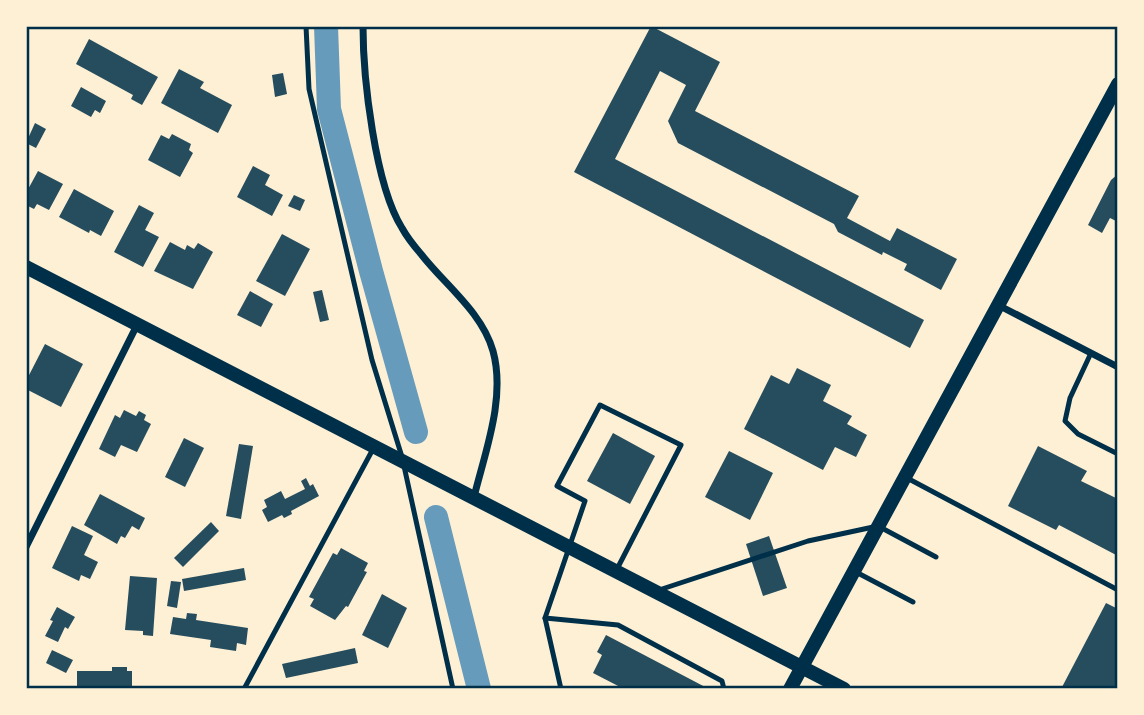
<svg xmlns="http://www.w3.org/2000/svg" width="1144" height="715" viewBox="0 0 1144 715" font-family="'Nunito Sans',sans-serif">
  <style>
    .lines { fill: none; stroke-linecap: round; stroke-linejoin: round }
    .canal { stroke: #669bbc; stroke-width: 24 }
    .building { fill: #264d5e }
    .service { stroke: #003049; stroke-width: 5 }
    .minor { stroke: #003049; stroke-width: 7 }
    .secondary { stroke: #003049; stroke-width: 14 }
    .neatline { fill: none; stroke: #003049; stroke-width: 2.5 }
  </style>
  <rect width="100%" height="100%" fill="#fdf0d5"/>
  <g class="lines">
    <g class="canal">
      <path d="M326,26L329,109L371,271L416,432"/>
      <path d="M436,517L479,689"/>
    </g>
  </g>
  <g class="building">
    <path d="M651,26L720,62L695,111L859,196L847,218L890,241L897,228L957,259L941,290L904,270L907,264L883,252L882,255L838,232L834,224L678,143L668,121L686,85L660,71L615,159L924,320L910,348L574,172Z"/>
    <path d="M89,39L158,77L142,105L131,99L133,95L76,64Z"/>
    <path d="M179,69L204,82L200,88L232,105L218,133L161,103Z"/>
    <path d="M283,73L287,94L275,97L272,75Z"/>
    <path d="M81,87L106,101L100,113L95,110L91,117L71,106Z"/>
    <path d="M35,123L46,129L36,148L26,143Z"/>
    <path d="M172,134L191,144L189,150L193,153L180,177L148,160L161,135L169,139Z"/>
    <path d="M253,166L270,175L265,185L283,195L272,216L237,197Z"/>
    <path d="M38,171L63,184L49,210L37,204L34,209L26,205V193Z"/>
    <path d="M1118,174V222L1110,218L1102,233L1088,225L1111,180Z"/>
    <path d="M74,189L114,211L101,236L90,230L89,233L59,217Z"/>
    <path d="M294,195L305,200L300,211L288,206Z"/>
    <path d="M139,205L154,213L145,230L159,237L143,267L114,252Z"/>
    <path d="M282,234L310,249L285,296L256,281Z"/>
    <path d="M170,242L185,250L187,245L194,249L198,243L213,252L193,289L154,271Z"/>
    <path d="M322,290L329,320L320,322L313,292Z"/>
    <path d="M250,291L273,304L261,327L237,315Z"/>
    <path d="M45,344L83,364L61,407L26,389V381Z"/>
    <path d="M797,368L831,385L823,401L852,416L847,424L867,435L856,457L835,447L823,470L744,429L771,375L789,384Z"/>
    <path d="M124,410L136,416L139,411L146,415L144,420L151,424L137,452L121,445L115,457L99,449L115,415L120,418Z"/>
    <path d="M613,433L655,456L630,504L587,481Z"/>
    <path d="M184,438L204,448L185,487L165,477Z"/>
    <path d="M239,444L253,446L241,519L226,516Z"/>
    <path d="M1038,446L1087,471L1081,481L1118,499V556L1059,525L1056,530L1008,506Z"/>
    <path d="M729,451L773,473L750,520L705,497Z"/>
    <path d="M306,478L310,486L313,484L319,496L291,511L292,514L284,518L282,515L268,522L262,510L267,507L264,500L281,491L285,499L305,489L301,481Z"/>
    <path d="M100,494L145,518L139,530L132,526L125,538L121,536L117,544L84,525Z"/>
    <path d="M211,522L219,531L183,567L174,558Z"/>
    <path d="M72,526L93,536L84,555L98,562L90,579L81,575L79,581L52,568Z"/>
    <path d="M769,536L787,588L763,596L746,544Z"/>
    <path d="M341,548L368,563L364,571L367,572L348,607L346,606L335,620L310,606L314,599L309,597L333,553L337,555Z"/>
    <path d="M244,568L246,580L184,591L182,579Z"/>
    <path d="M130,576L157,578L153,636L143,635V631L125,630Z"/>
    <path d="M171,581L181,582L177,608L167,606Z"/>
    <path d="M382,594L407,608L388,648L362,635Z"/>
    <path d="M1106,603L1118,609V689H1061Z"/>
    <path d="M57,607L75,617L68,629L65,627L58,642L45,636L53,621L50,620Z"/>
    <path d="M187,613L197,614L196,620L248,628L246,645L237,643L236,651L210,647L211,640L170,634L173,617L186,619Z"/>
    <path d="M606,635L709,689H624L593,673L602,655L597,652Z"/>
    <path d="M355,648L358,663L286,678L282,664Z"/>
    <path d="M52,650L73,660L66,673L46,663Z"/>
    <path d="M112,667H127V671H132V689H77V671H112Z"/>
  </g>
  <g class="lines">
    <g class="service">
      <path d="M306,26L309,89L372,360L402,457"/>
      <path d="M1091,353L1070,398L1065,421L1078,434L1118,454"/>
      <path d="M404,466L453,689"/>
      <path d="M907,478L1118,590"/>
      <path d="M854,571L913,602"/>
      <path d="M659,590L808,541L878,526L936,557"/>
      <path d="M545,618L618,625L722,681L724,689"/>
      <path d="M244,689L373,449"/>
      <path d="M561,689L545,618L585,501L557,486L600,405L681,445L616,571"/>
    </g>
    <g class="minor">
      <path d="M363,26C363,78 375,185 402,228C407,237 414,246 421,254C445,285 482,312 493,351C506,398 485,452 474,497"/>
      <path d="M998,305L1118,367"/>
      <path d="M26,547L137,325"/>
    </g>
    <g class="secondary">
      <path d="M26,267L844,689"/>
      <path d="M790,689L1118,84"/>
    </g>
  </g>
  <rect width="1144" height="715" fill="none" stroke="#fdf0d5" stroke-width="56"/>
  <rect x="28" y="28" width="1088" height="659" class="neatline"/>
</svg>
